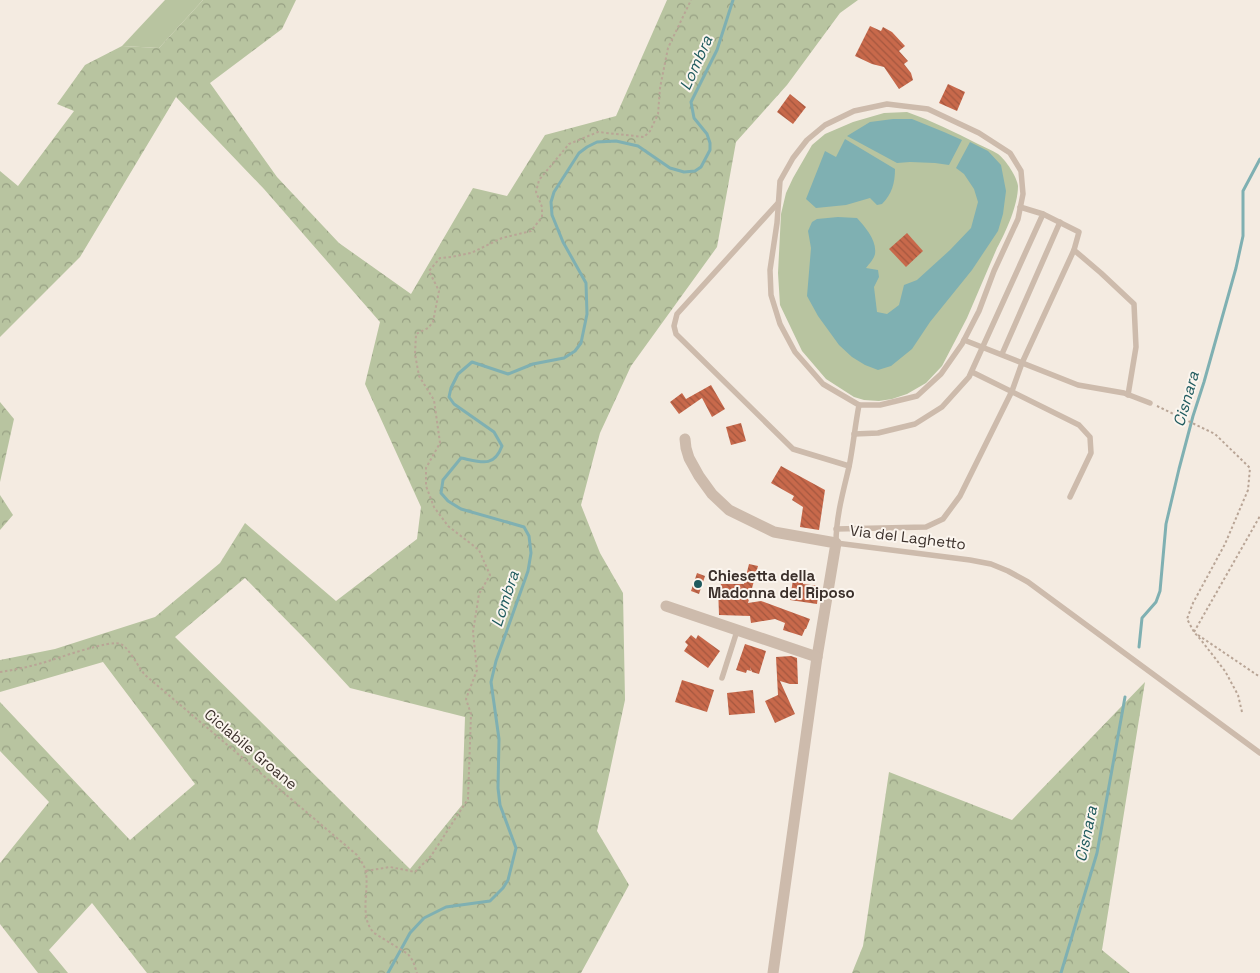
<svg xmlns="http://www.w3.org/2000/svg" width="1260" height="973" viewBox="0 0 1260 973" font-family="'Space Grotesk',sans-serif">
  <style>
    .grass { fill: #b8c4a0 }
    .forest { fill: url(#forest-crowns); fill-rule: evenodd }
    .water { fill: #7fb0b2 }
    .lines { fill: none; stroke-linecap: round; stroke-linejoin: round }
    .stream { stroke: #7fb0b2; stroke-width: 3 }
    .building { fill: url(#building-back-hatch) }
    .path { stroke: #b9a596; stroke-width: 2; stroke-dasharray: 2.5 2.5; stroke-linecap: butt }
    .service { stroke: #cdbbac; stroke-width: 5.5 }
    .minor { stroke: #cdbbac; stroke-width: 11 }
    .poi-dot { fill: #1f5a5e; stroke: #fbf5ee; stroke-width: 2 }
    .labels { text-anchor: middle; dominant-baseline: central; stroke-width: 4; stroke-linejoin: round; paint-order: stroke }
    .street-label { font-size: 15px; fill: #3b302b; stroke: #fbf5ee }
    .poi-label { font-size: 15px; font-weight: bold; fill: #3b302b; stroke: #fbf5ee; text-anchor: start }
    .water-label { font-size: 16px; font-style: italic; fill: #1f5a5e; stroke: #fbf5ee }
  </style>
  <defs>
    <pattern id="forest-crowns" width="20" height="18" patternUnits="userSpaceOnUse" patternTransform="scale(1.25)"><rect width="20" height="18" fill="#b8c4a0"/><path d="M2 6a3 3 0 1 1 6 0M12 15a3 3 0 1 1 6 0" fill="none" stroke="#97a083"/></pattern>
    <pattern id="building-back-hatch" width="6" height="6" patternUnits="userSpaceOnUse" patternTransform="scale(1.25)"><rect width="6" height="6" fill="#c8694b"/><path d="M-1 5l2 2M0 0l6 6M5-1l2 2" fill="none" stroke="#a4573f"/></pattern>
  </defs>
  <rect width="100%" height="100%" fill="#f4ebe1"/>
  <g class="grass">
    <path d="M165,0H203L159,48L122,46Z"/>
    <path d="M907,112C932,121 955,132 978,144C984,147 992,150 998,154C1006,160 1017,177 1018,186C1018,205 1006,232 997,248L967,318L942,366L926,383L907,394L892,399L879,401L864,400L854,397L826,379L802,351L780,305L778,273L781,214L786,193L793,178L812,145L825,134L853,122L884,113Z"/>
  </g>
  <g class="forest">
    <path d="M203,0H296L282,29L210,83L277,177L339,243L411,294L473,188L507,196L545,135L616,116L667,0H858L840,13L787,85L736,142L717,247L631,366L600,433L581,505L600,553L623,593L625,700L597,831L629,885L581,973H147L92,903L49,950L68,973H38L0,924V863L49,802L0,751V702L130,840L195,784L103,662L0,692V660L55,649L155,617L220,563L245,523L336,601L417,539L421,507L365,384L380,322L264,189L176,97L80,257L0,337V171L18,186L74,111L57,104L85,65L122,46L159,48ZM245,578L303,637L350,688L465,717L462,805L410,869L175,637Z"/>
    <path d="M0,402L14,419L0,482Z"/>
    <path d="M0,495L13,515L0,530Z"/>
    <path d="M1145,682L1102,950L1130,973H852L863,946L889,772L1012,820Z"/>
  </g>
  <g class="water">
    <path d="M893,119H912L944,132L962,140L949,165L935,163L910,162L897,163L847,136L870,122Z"/>
    <path d="M845,139L895,169C895,183 892,194 882,204L877,205L870,198L846,205L816,208L806,199L825,151L836,157Z"/>
    <path d="M970,142L988,151L1001,165L1006,191L1003,214L998,231L972,270L930,322L912,349L891,366L878,370L865,365L852,357L839,345L818,316L807,296L811,248L808,231L812,222L817,219L838,217L857,218C865,227 877,240 875,254C874,259 869,264 866,268L878,270L879,277L874,287L877,312L887,314L899,305L904,285L917,280L950,250L971,228L978,202L974,189L964,174L956,168Z"/>
  </g>
  <g class="lines">
    <g class="stream">
      <path d="M1139,647L1142,618L1156,602L1160,591L1166,524L1179,469L1193,416L1204,382L1236,268L1243,236V191L1260,159"/>
      <path d="M388,973L410,933L424,918L446,907L490,901L503,888L508,880L516,848L500,805L498,788L499,739L491,682L496,661L528,571L531,553L529,536L524,527L461,509L448,501L441,493L443,480L461,458C481,462 494,468 502,446L494,432L454,404L449,397L451,388L458,374L472,362L508,374L533,364L564,358L575,351L581,343L587,314L586,283L563,242L552,215L551,202L554,192L579,153L587,147L597,142L616,141L638,146L670,168L684,172L695,171L701,167L710,150V143L707,134L694,118L691,102L717,50L733,0"/>
      <path d="M1061,973L1097,853L1125,697"/>
    </g>
  </g>
  <g class="building">
    <path d="M870,26L881,31L883,27L892,32L905,46L899,51L908,61L904,64L911,73L913,80L899,89L884,67L872,64L855,56Z"/>
    <path d="M948,84L965,92L957,111L939,103Z"/>
    <path d="M790,94L806,107L793,124L777,112Z"/>
    <path d="M907,233L923,251L906,267L889,249Z"/>
    <path d="M711,385L725,409L712,417L702,398L679,414L670,402L682,393L686,399Z"/>
    <path d="M741,423L746,441L731,445L726,427Z"/>
    <path d="M781,466L825,490L819,530L800,527L803,507L792,500L794,496L771,483Z"/>
    <path d="M749,564L758,566L748,603L761,601L810,619L806,629H805L802,636L783,630L785,623L775,619L751,623L750,616L719,615L718,587H720L721,584H744Z"/>
    <path d="M697,573L705,576L699,594L691,591Z"/>
    <path d="M793,579L803,581V584L819,586L817,604L790,600Z"/>
    <path d="M691,635L696,639L698,635L720,651L708,668L684,651L688,645L685,642Z"/>
    <path d="M745,644L766,651L759,674L752,672L750,667L751,671L747,670L746,673L736,670Z"/>
    <path d="M791,656L797,658L798,684H790L780,681L795,714L775,723L765,701L778,695L776,657Z"/>
    <path d="M682,680L714,690L707,712L675,702Z"/>
    <path d="M753,690L755,713L729,715L727,693Z"/>
  </g>
  <g class="lines">
    <g class="path">
      <path d="M1157,406L1215,434L1250,468L1248,490L1225,544L1193,603L1187,619L1194,632L1201,640L1225,671L1238,695L1242,712"/>
      <path d="M1194,632L1260,516"/>
      <path d="M1198,635L1260,677"/>
      <path d="M0,672C14,670 28,667 42,663C56,659 111,639 121,644C130,649 138,667 145,675L357,855C361,861 365,866 366,873C369,892 359,917 374,933L408,954L413,961L417,973"/>
      <path d="M366,871L390,867L415,872L431,856L468,799L471,714L466,699L477,670L473,632L479,594L490,575L479,550L448,526L434,507L426,486V468L440,443L434,400L419,376L415,354L416,334L428,328L433,322L439,291L429,271L440,258L451,257L471,253L502,238L531,231L542,217V207L536,192L539,180L569,144L598,132L644,137L650,131L658,114L660,88L668,48L691,0"/>
    </g>
    <g class="service">
      <path d="M887,104L928,109L979,133L1010,153L1021,171L1023,194L1018,219L994,271L979,311L962,344L941,374L917,396L880,405H859L823,384L795,352L780,324L771,295L770,270L777,223L780,181L793,158L807,140L825,125L854,111Z"/>
      <path d="M778,203L677,314L674,326L676,334L793,449L849,466"/>
      <path d="M1074,250L1101,273L1134,304L1136,347L1128,395"/>
      <path d="M964,340L1078,385L1124,393L1150,403"/>
      <path d="M1002,354L1060,222"/>
      <path d="M972,372L1079,425L1090,437L1091,453L1070,497"/>
      <path d="M859,405C855,426 853,447 849,467C843,492 836,517 836,543L970,560L991,564L1008,571L1028,582L1260,753"/>
      <path d="M854,434L878,433L915,424L942,407L969,377L1043,214L1020,207"/>
      <path d="M836,529L926,527L943,519L960,496L1012,391L1022,363L1074,250L1079,232L1043,214"/>
      <path d="M722,678L737,631"/>
    </g>
    <g class="minor">
      <path d="M685,439L686,448L689,458L699,476L712,494L729,510L774,532L836,543L817,657L773,973"/>
      <path d="M666,606L817,657"/>
    </g>
  </g>
  <circle class="poi-dot" cx="698" cy="584" r="5"/>
  <g class="labels">
    <g class="street-label">
      <text transform="translate(908 537) rotate(7)">Via del Laghetto</text>
      <text transform="translate(251 749) rotate(40)">Ciclabile Groane</text>
    </g>
    <g class="poi-label">
      <text x="708" y="575">Chiesetta della<tspan x="708" dy="17">Madonna del Riposo</tspan></text>
    </g>
    <g class="water-label">
      <text transform="translate(696 63) rotate(-66)">Lombra</text>
      <text transform="translate(1186 399) rotate(-74)">Cisnara</text>
      <text transform="translate(505 599) rotate(-72)">Lombra</text>
      <text transform="translate(1086 834) rotate(-78)">Cisnara</text>
    </g>
  </g>
</svg>
